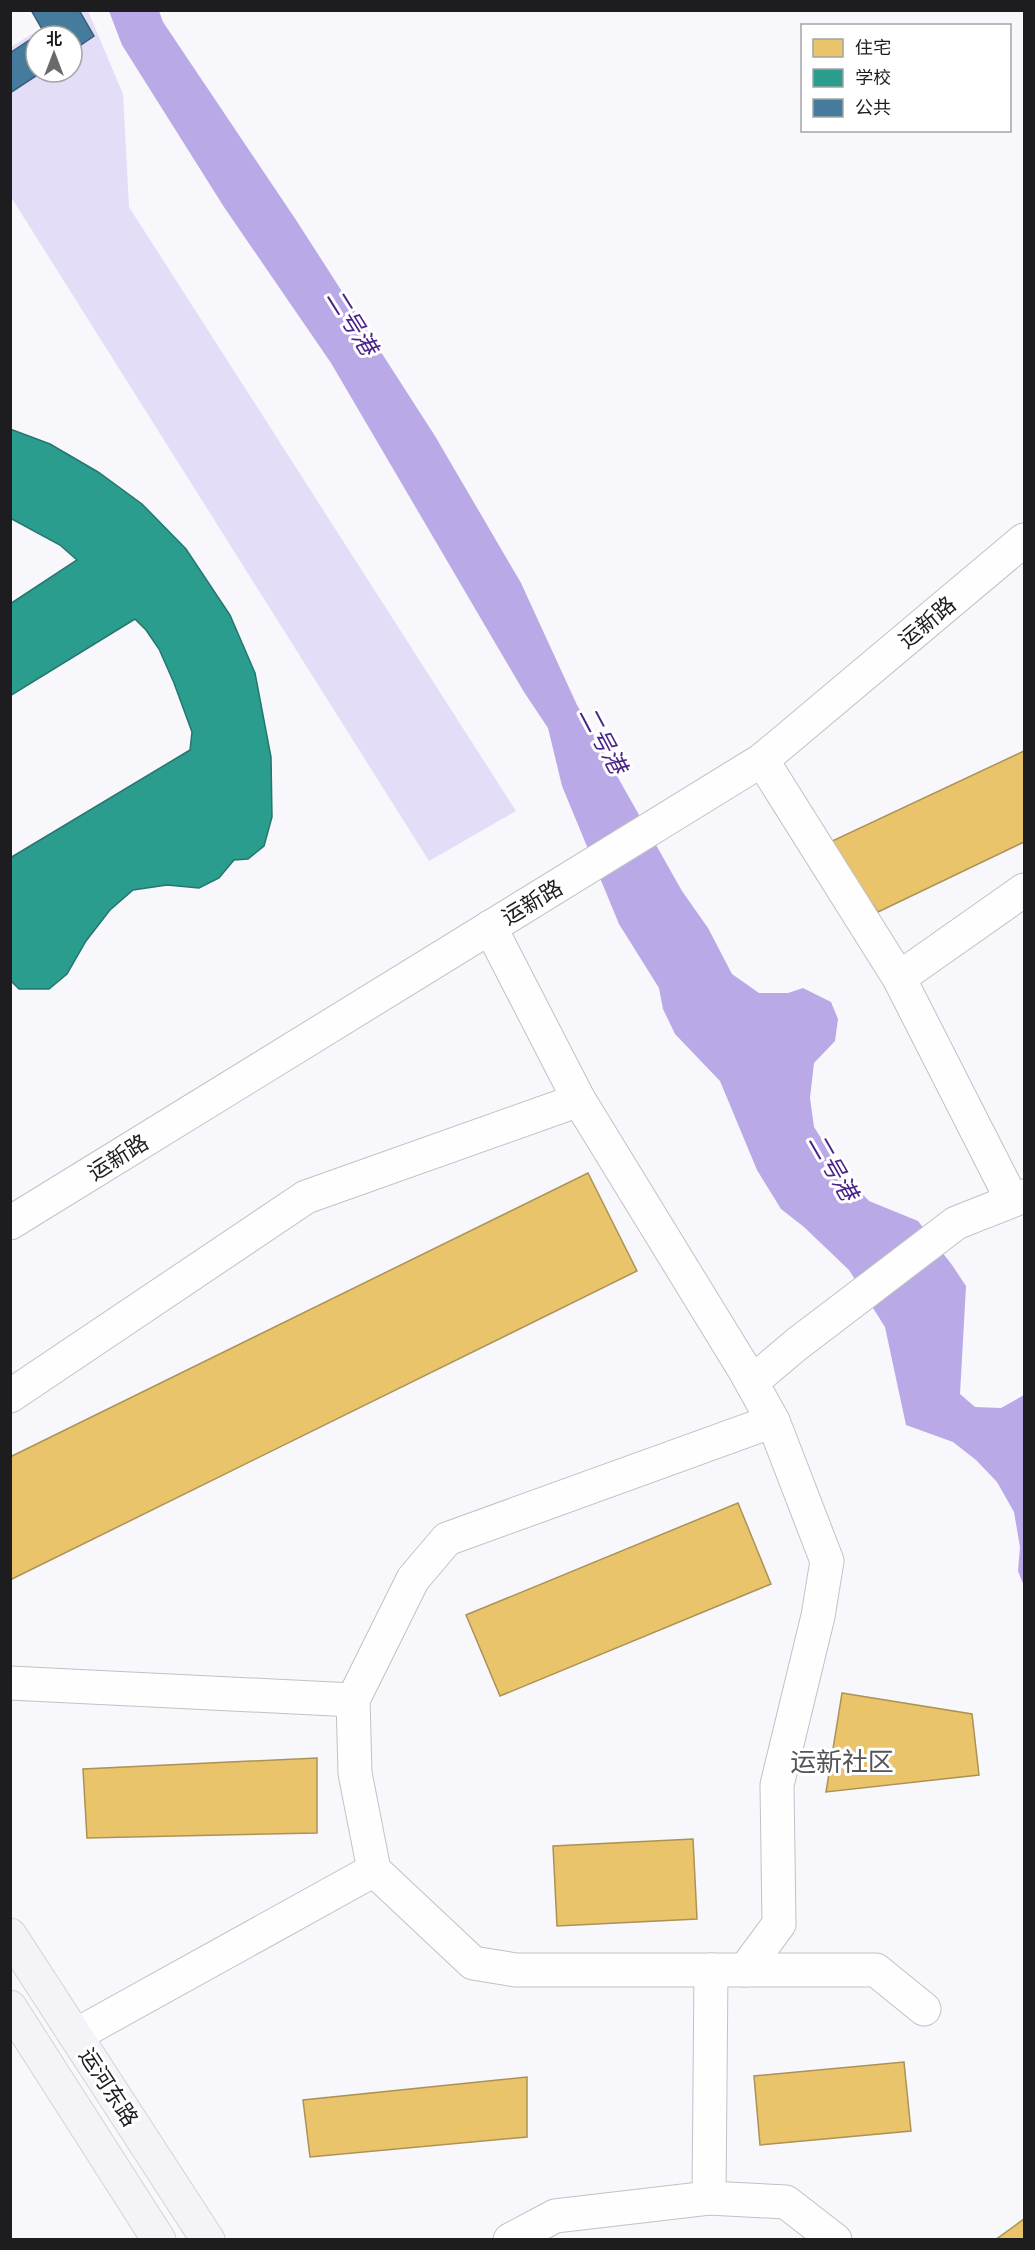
<svg xmlns="http://www.w3.org/2000/svg" width="1035" height="2250" viewBox="0 0 1035 2250" font-family="'Space Grotesk','Noto Sans SC',sans-serif">
  <style>
    .green { fill: #e3ddf8; fill-rule: evenodd }
    .water { fill: #b9a9e7 }
    .homes { fill: #e9c46a; stroke: #ac9254; stroke-width: 1.5 }
    .schools { fill: #2a9d8f; stroke: #26766d; stroke-width: 1.5 }
    .public { fill: #457b9d; stroke: #395e77; stroke-width: 1.5 }
    .lines { fill: none; stroke-linecap: round; stroke-linejoin: round }
    .minor-casing { stroke: #c2c1c4; stroke-width: 35 }
    .major-casing { stroke: #d4d3d5; stroke-width: 35 }
    .path { stroke: #d9d9da; stroke-width: 4; stroke-dasharray: 3 3; stroke-linecap: butt }
    .minor { stroke: #fefefe; stroke-width: 33 }
    .major { stroke: #f4f3f8; stroke-width: 33 }
    .labels { text-anchor: middle; dominant-baseline: central; stroke-width: 6; stroke-linejoin: round; paint-order: stroke }
    .street-label { font-size: 22px; fill: #1d1c1f; stroke: #fff }
    .water-label { font-size: 24px; font-style: italic; fill: #4a2489; stroke: #fff }
    .quarter-label { font-size: 26px; fill: #545358; stroke: #fff }
  </style>
  <rect width="100%" height="100%" fill="#f8f7fb"/>
  <path class="green" d="M69,11H88L123,94L129,207L516,811L429,861L11,197V47ZM36,36H72V72H36Z"/>
  <path class="water" d="M109,11H159L163,22L296,220L435,436L521,583L577,705L682,891L708,928L732,974L759,993H788L803,988L831,1002L838,1019L835,1041L814,1063L810,1098L814,1127L846,1177L869,1201L918,1221L952,1265L966,1286L960,1394L975,1407L1001,1408L1024,1395V1586L1018,1571L1020,1547L1014,1512L997,1482L976,1460L953,1442L906,1425L885,1327L849,1270L804,1227L781,1209L757,1170L720,1081L675,1034L663,1009L659,988L619,924L562,786L548,728L524,692L331,363L224,207L122,45Z"/>
  <g class="homes">
    <path d="M1024,751V842L878,912L828,843Z"/>
    <path d="M588,1173L637,1271L10,1580V1457Z"/>
    <path d="M738,1503L771,1584L500,1696L466,1615Z"/>
    <path d="M842,1693L972,1714L979,1775L826,1792Z"/>
    <path d="M317,1758V1833L87,1838L83,1769Z"/>
    <path d="M693,1839L697,1919L557,1926L553,1846Z"/>
    <path d="M904,2062L911,2131L760,2145L754,2076Z"/>
    <path d="M527,2077V2137L310,2157L303,2100Z"/>
    <path d="M1024,2219V2240H995Z"/>
  </g>
  <path class="schools" d="M10,429L50,444L98,472L142,504L186,549L230,615L255,673L271,757L272,817L264,846L248,859L234,860L219,878L199,888L167,885L133,890L110,910L86,941L67,974L49,989H19L10,980V858L190,750L192,732L174,683L159,649L146,630L135,619L10,696V604L77,560L60,545L10,518Z"/>
  <path class="public" d="M31,10H79L94,36L72,51V36H36V72H42L10,93V53L43,31Z"/>
  <g class="lines">
    <defs>
      <g id="minor">
        <path d="M762,760L899,978L1012,1200"/>
        <path d="M490,927L579,1100L744,1369L773,1421L827,1561L818,1616L777,1785L779,1924L745,1970"/>
        <path d="M899,978L1024,890"/>
        <path d="M10,1223L762,760L1024,540"/>
        <path d="M752,1382L797,1344L956,1223L1024,1196"/>
        <path d="M10,1396L306,1197L579,1100"/>
        <path d="M10,1683L353,1700"/>
        <path d="M374,1870L355,1773L353,1700L413,1579L447,1539L773,1421"/>
        <path d="M76,2035L374,1870L473,1963L516,1970H876L924,2009"/>
        <path d="M709,2198L711,1970"/>
        <path d="M510,2240L555,2216L709,2198L786,2202L835,2240"/>
      </g>
      <g id="major">
        <path d="M10,1935L208,2240"/>
        <path d="M10,2007L159,2240"/>
      </g>
    </defs>
    <use href="#minor" class="minor-casing"/>
    <use href="#major" class="major-casing"/>
    <path class="path" d="M10,11L11,10"/>
    <use href="#minor" class="minor"/>
    <use href="#major" class="major"/>
  </g>
  <g class="labels">
    <g class="street-label">
      <text transform="translate(927 622) rotate(-40)">运新路</text>
      <text transform="translate(532 902) rotate(-31)">运新路</text>
      <text transform="translate(118 1157) rotate(-32)">运新路</text>
      <text transform="translate(109 2087) rotate(57)">运河东路</text>
    </g>
    <g class="water-label">
      <text transform="translate(352 322) rotate(58)">二号港</text>
      <text transform="translate(603 740) rotate(62)">二号港</text>
      <text transform="translate(833 1167) rotate(60)">二号港</text>
    </g>
    <g class="quarter-label">
      <text x="842" y="1762">运新社区</text>
    </g>
  </g>
  <rect width="1035" height="2250" fill="none" stroke="#1d1c1f" stroke-width="24"/>
  <rect x="801" y="24" width="210" height="108" fill="#ffffff" stroke="#a5a4a5" stroke-width="1.5"/>
  <rect x="813" y="39" width="30" height="18" fill="#e9c46a" stroke="#a5a4a5" stroke-width="1.5"/>
  <text x="855" y="54" font-size="18" fill="#1d1c1f">住宅</text>
  <rect x="813" y="69" width="30" height="18" fill="#2a9d8f" stroke="#a5a4a5" stroke-width="1.5"/>
  <text x="855" y="84" font-size="18" fill="#1d1c1f">学校</text>
  <rect x="813" y="99" width="30" height="18" fill="#457b9d" stroke="#a5a4a5" stroke-width="1.5"/>
  <text x="855" y="114" font-size="18" fill="#1d1c1f">公共</text>
  <g transform="translate(54 54)"><circle r="28" fill="#ffffff" stroke="#a5a4a5" stroke-width="1.5"/>
  <path d="M0-4.5L10 22L0 15L-10 22Z" fill="#6a696c"/>
  <text y="-9" font-size="16" font-weight="bold" text-anchor="middle" fill="#1d1c1f">北</text>
  </g>
</svg>
